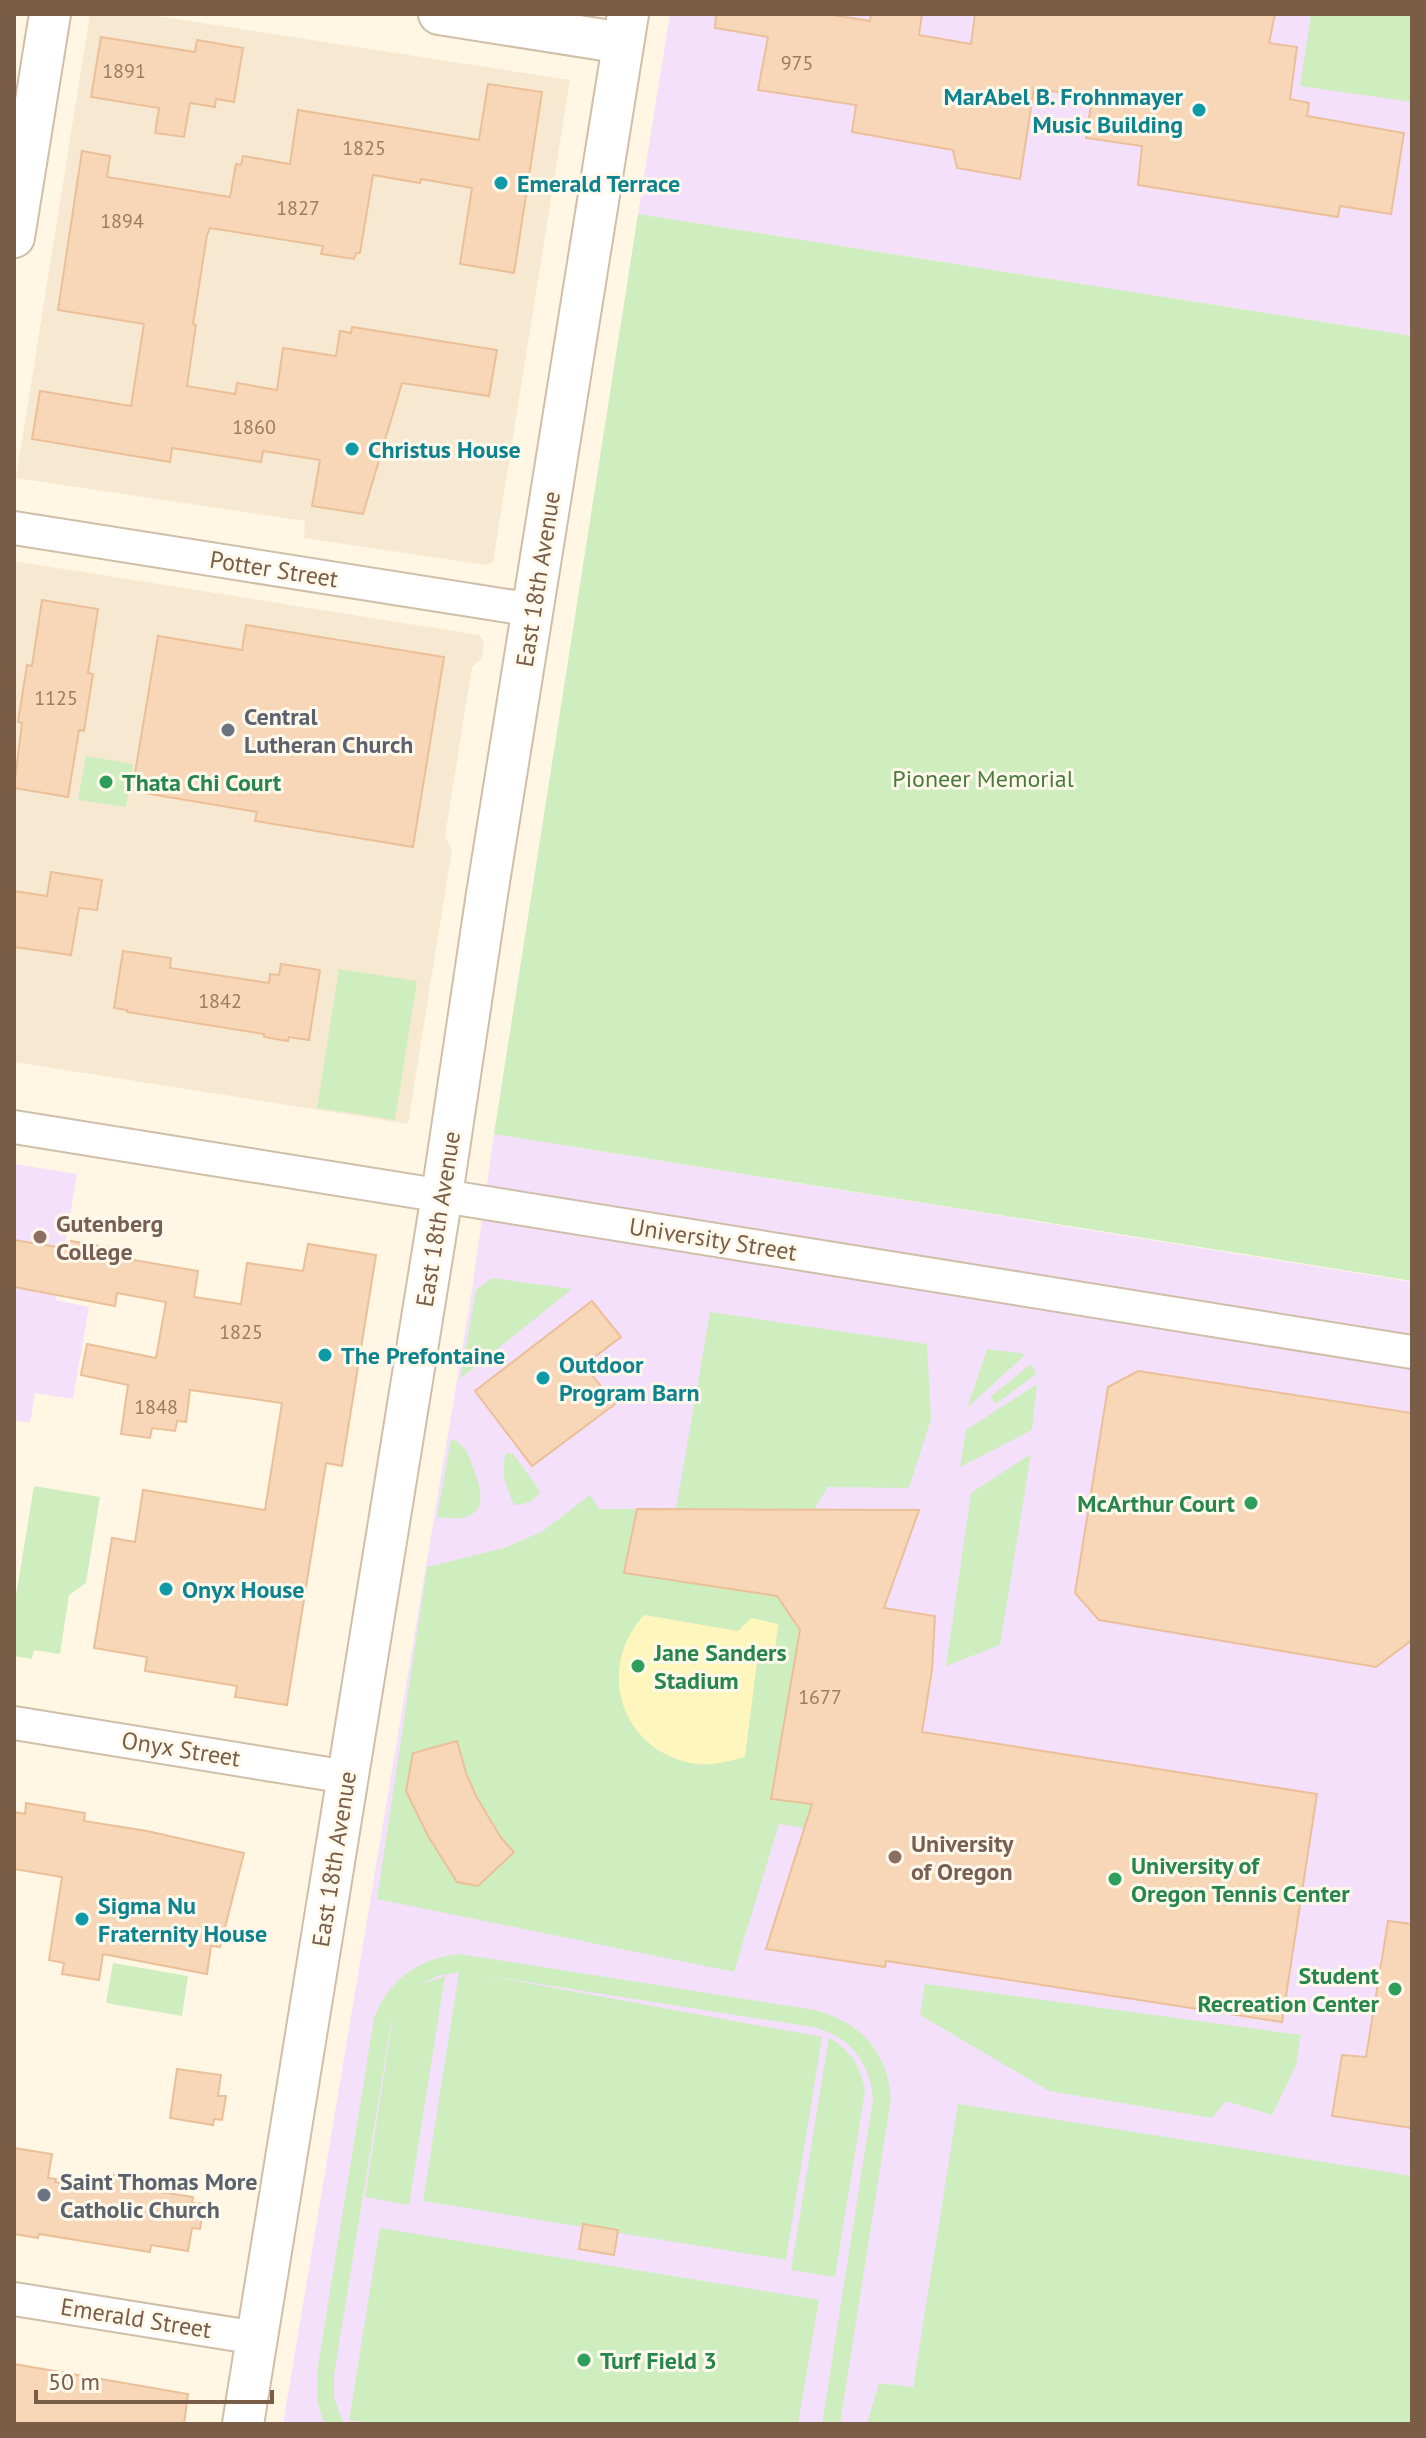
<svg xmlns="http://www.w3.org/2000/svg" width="1426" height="2438" viewBox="0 0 1426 2438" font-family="'PT Sans',sans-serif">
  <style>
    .residential { fill: #f7e9d1 }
    .education { fill: #f4e0fb }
    .green { fill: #cfeec0 }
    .sand { fill: #fff6bd }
    .building { fill: #f7d7b8; stroke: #ebbf97; stroke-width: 2 }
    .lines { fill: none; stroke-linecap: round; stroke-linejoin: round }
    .minor-casing { stroke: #d1bea8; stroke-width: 36 }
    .tertiary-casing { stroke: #d1bea8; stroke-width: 44 }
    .minor { stroke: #fff; stroke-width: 32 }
    .tertiary { stroke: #fff; stroke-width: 40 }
    .culture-dot { fill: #0f9aa8; stroke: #fff9ec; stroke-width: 3 }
    .worship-dot { fill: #6b7280; stroke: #fff9ec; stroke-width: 3 }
    .leisure-dot { fill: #2e9e5b; stroke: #fff9ec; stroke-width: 3 }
    .education-dot { fill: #8d6e63; stroke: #fff9ec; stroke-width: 3 }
    .labels { text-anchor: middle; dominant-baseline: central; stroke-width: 6; stroke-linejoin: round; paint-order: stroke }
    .number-label { font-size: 20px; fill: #997c62 }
    .culture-label { font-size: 24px; font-weight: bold; fill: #0d838f; stroke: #fff9ec; text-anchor: start }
    .street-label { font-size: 24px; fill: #7a5d46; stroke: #fff9ec }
    .worship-label { font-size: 24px; font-weight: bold; fill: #5b616d; stroke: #fff9ec; text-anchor: start }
    .park-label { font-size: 24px; fill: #477b3a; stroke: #fff9ec }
    .leisure-label { font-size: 24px; font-weight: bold; fill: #27864d; stroke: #fff9ec; text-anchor: start }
    .education-label { font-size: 24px; font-weight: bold; fill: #785e54; stroke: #fff9ec; text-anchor: start }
  </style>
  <rect width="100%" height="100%" fill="#fff6e4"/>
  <g class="residential">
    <path d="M90,14H144L570,80L493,562L486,565L304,538L305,521L16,478Z"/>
    <path d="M14,561L479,635L484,642L482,658L472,667L445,836L452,849L408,1124L14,1062Z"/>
  </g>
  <g class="education">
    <path d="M670,14H1412V336L638,214Z"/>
    <path d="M494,1134L1412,1282V2424H283L472,1290Z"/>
    <path d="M14,1164L77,1174L56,1300L89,1307L73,1399L35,1393L30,1423L14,1420Z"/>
  </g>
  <g class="green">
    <path d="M1311,14H1412V102L1300,86Z"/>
    <path d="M638,214L1412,336V1281L494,1134Z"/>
    <path d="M86,756L133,764L126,807L78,800Z"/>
    <path d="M339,969L417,981L395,1120L317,1108Z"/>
    <path d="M492,1278L572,1289L460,1379L476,1290Z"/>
    <path d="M710,1312L927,1344L931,1419L909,1488L828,1487L814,1509L919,1510L828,1765L818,1830L779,1824L734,1972L377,1899L427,1567L507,1547L543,1531L590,1495L599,1509H676Z"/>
    <path d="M987,1349L1026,1354L967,1408Z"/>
    <path d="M1031,1364L1036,1374L996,1404L990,1397Z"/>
    <path d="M1037,1384L1032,1430L960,1467L966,1430Z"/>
    <path d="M451,1439C468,1446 469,1457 475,1473C490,1511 474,1523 437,1517Z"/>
    <path d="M506,1453L513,1454L540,1491C534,1502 527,1504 514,1505C506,1487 500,1472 506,1453Z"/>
    <path d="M1031,1454L1000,1645L946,1666L971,1493Z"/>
    <path d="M34,1486L100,1497L86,1583L69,1595L60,1654L34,1650L32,1659L14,1656V1608Z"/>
    <path d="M460,1954L815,2010C860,2022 888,2052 891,2099L840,2424H822L873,2099C870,2062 849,2035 812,2027L483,1975L822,2037L786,2260L423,2201L459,1972L437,1976L420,1985L445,1976L409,2205L365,2197L393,2017L391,2023L334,2375V2398L344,2424H324L317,2401V2372L374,2018C389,1979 419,1958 460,1954Z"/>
    <path d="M113,1963L188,1976L182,2016L106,2003Z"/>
    <path d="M925,1984L1301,2035L1296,2065L1272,2115L1226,2101L1212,2118L1049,2091L920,2015Z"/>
    <path d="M829,2037C852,2053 859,2063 865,2091L835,2277L791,2270Z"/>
    <path d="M958,2104L1412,2176V2424H867L879,2383L913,2387Z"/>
    <path d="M380,2228L819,2300L798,2424H375L349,2420Z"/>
  </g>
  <path class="sand" d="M644,1615L738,1631L751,1618L778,1624L775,1649L757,1662L745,1757C730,1761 712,1766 697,1764C622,1753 594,1670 644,1615Z"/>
  <g class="building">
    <path d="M716,14H826L870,21L871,14H922L919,35L971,44L975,14H1275L1269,43L1297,47L1290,99L1309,103L1307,116L1404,133L1391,214L1340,206L1338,217L1138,185L1142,146L1086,138L1092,98L1034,88L1020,179L957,168L953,150L852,132L856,105L758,90L768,37L715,28Z"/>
    <path d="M101,37L195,52L197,40L243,48L234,102L216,99L215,107L190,103L184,137L155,133L159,108L91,97Z"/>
    <path d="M488,84L542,92L514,273L460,264L472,188L421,179L420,183L373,175L360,253H356L354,259L321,254L323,246L210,228L207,235L193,324L196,325L187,386L235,394L237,383L277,390L283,348L336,356L340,331L351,333L352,327L497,350L489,396L402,383L363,514L312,506L320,460L263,451L261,462L172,448L170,462L32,439L40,391L131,406L144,324L58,310L82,151L110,156L107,177L230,197L236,164L241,165L243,156L290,164L298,110L479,140Z"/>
    <path d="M42,600L98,609L88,673L93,674L84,731L79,730L68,797L14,788L22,723L18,722L27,665L32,666Z"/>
    <path d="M246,625L444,657L413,847L255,821L257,812L132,791L158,636L242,650Z"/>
    <path d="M51,872L102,880L97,910L79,908L71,955L14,947V891L47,896Z"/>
    <path d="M123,951L171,958L170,968L269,983L270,974L279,975L281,964L320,970L309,1040L289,1037L288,1041L264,1037V1034L127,1012V1010L114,1008Z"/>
    <path d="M14,1240L70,1249L71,1241L123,1250L122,1258L198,1271L194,1297L241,1304L247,1263L303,1271L308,1244L376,1255L342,1466L326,1463L287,1705L235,1697L237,1686L145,1671L147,1657L94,1648L112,1538L135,1542L143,1490L265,1510L282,1403L190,1390L186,1422L177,1421L175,1431L152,1428L150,1438L121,1434L128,1385L81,1375L87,1344L156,1358L166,1302L117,1293L115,1306L14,1287Z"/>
    <path d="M592,1301L621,1337L584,1365L615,1404L532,1466L475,1391Z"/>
    <path d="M1138,1371L1412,1413V1640L1376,1667L1099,1620L1075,1593L1108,1387Z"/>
    <path d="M637,1509L919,1510L884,1608L935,1616L932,1670L922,1732L1317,1794L1282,2022L886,1961L885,1967L766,1949L812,1804L771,1799L800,1630L777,1596L624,1573Z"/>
    <path d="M457,1741L466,1773L476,1796L501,1838L514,1852L478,1886L457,1882L428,1836L406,1791L413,1753Z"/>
    <path d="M26,1803L85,1813L84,1821L147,1831L244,1853L220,1947L211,1946L207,1974L103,1954L99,1980L62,1974L64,1963L49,1960L62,1877L14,1869V1812L25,1814Z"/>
    <path d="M1388,1921L1412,1924V2128L1332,2116L1342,2055L1366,2057Z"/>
    <path d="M177,2069L221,2075L218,2096H226L222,2120L214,2119L213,2125L170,2118Z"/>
    <path d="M14,2148L52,2154L48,2178L56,2179L55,2182L112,2191L114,2175L163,2182L161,2192L193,2197L192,2203L204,2204L200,2229L192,2228L188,2251L151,2245L150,2252L39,2234L38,2238L14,2234Z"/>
    <path d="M583,2224L618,2230L614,2255L579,2249Z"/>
    <path d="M14,2364L188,2394L184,2424H14Z"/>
  </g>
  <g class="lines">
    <defs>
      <g id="minor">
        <path d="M14,528L533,610"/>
        <path d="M14,1127L1412,1352"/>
        <path d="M14,1723L347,1777"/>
        <path d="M14,2299L257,2338"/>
      </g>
      <g id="tertiary">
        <path d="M439,14L623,43"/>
        <path d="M14,237L50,14"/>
        <path d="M243,2424L442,1195L487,894L628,14"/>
      </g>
    </defs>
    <use href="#minor" class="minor-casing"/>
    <use href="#tertiary" class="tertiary-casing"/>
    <use href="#minor" class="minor"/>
    <use href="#tertiary" class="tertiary"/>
  </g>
  <g class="culture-dot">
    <circle cx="1199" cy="110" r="8"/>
    <circle cx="501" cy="183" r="8"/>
    <circle cx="352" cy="449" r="8"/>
    <circle cx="325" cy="1355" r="8"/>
    <circle cx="543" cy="1378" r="8"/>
    <circle cx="166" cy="1589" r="8"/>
    <circle cx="82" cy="1919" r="8"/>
  </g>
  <g class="worship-dot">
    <circle cx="228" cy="730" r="8"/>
    <circle cx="44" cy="2195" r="8"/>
  </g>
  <g class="leisure-dot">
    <circle cx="106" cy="782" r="8"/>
    <circle cx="1251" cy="1503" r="8"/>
    <circle cx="638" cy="1666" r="8"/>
    <circle cx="1115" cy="1879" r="8"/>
    <circle cx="1395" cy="1989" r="8"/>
    <circle cx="584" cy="2360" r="8"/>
  </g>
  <g class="education-dot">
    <circle cx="40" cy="1237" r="8"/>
    <circle cx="895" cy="1857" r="8"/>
  </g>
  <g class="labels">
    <g class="number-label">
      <text x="797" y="63">975</text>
      <text x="124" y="71">1891</text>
      <text x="364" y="148">1825</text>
      <text x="298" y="208">1827</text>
      <text x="122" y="221">1894</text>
      <text x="254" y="427">1860</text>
      <text x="56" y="698">1125</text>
      <text x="220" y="1001">1842</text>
      <text x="241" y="1332">1825</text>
      <text x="156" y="1407">1848</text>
      <text x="820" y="1697">1677</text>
    </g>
    <g class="culture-label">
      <text x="1183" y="96" text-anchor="end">MarAbel B. Frohnmayer<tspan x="1183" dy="28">Music Building</tspan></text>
      <text x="517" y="183">Emerald Terrace</text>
      <text x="368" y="449">Christus House</text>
      <text x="341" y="1355">The Prefontaine</text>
      <text x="559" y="1364">Outdoor<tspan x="559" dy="28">Program Barn</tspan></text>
      <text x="182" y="1589">Onyx House</text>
      <text x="98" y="1905">Sigma Nu<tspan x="98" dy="28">Fraternity House</tspan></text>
    </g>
    <g class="street-label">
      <text transform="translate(274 569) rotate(9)">Potter Street</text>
      <text transform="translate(538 579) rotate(-81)">East 18th Avenue</text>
      <text transform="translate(438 1219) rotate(-81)">East 18th Avenue</text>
      <text transform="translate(713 1239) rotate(9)">University Street</text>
      <text transform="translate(181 1749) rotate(9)">Onyx Street</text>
      <text transform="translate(334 1859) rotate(-81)">East 18th Avenue</text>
      <text transform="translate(136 2318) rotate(9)">Emerald Street</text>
    </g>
    <g class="worship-label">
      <text x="244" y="716">Central<tspan x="244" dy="28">Lutheran Church</tspan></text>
      <text x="60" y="2181">Saint Thomas More<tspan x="60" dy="28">Catholic Church</tspan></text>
    </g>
    <g class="park-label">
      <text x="983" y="778">Pioneer Memorial</text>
    </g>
    <g class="leisure-label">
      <text x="122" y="782">Thata Chi Court</text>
      <text x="1235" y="1503" text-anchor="end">McArthur Court</text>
      <text x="654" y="1652">Jane Sanders<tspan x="654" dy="28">Stadium</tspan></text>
      <text x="1131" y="1865">University of<tspan x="1131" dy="28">Oregon Tennis Center</tspan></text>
      <text x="1379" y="1975" text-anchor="end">Student<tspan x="1379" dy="28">Recreation Center</tspan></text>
      <text x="600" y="2360">Turf Field 3</text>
    </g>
    <g class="education-label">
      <text x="56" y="1223">Gutenberg<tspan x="56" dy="28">College</tspan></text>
      <text x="911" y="1843">University<tspan x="911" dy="28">of Oregon</tspan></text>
    </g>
  </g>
  <rect width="1426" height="2438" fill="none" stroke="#7a5d46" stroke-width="32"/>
  <path d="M36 2390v12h236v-12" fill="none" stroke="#7a5d46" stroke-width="4"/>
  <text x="48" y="2390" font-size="24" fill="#7a5d46" stroke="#fff9ec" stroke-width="6" paint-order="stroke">50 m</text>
</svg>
